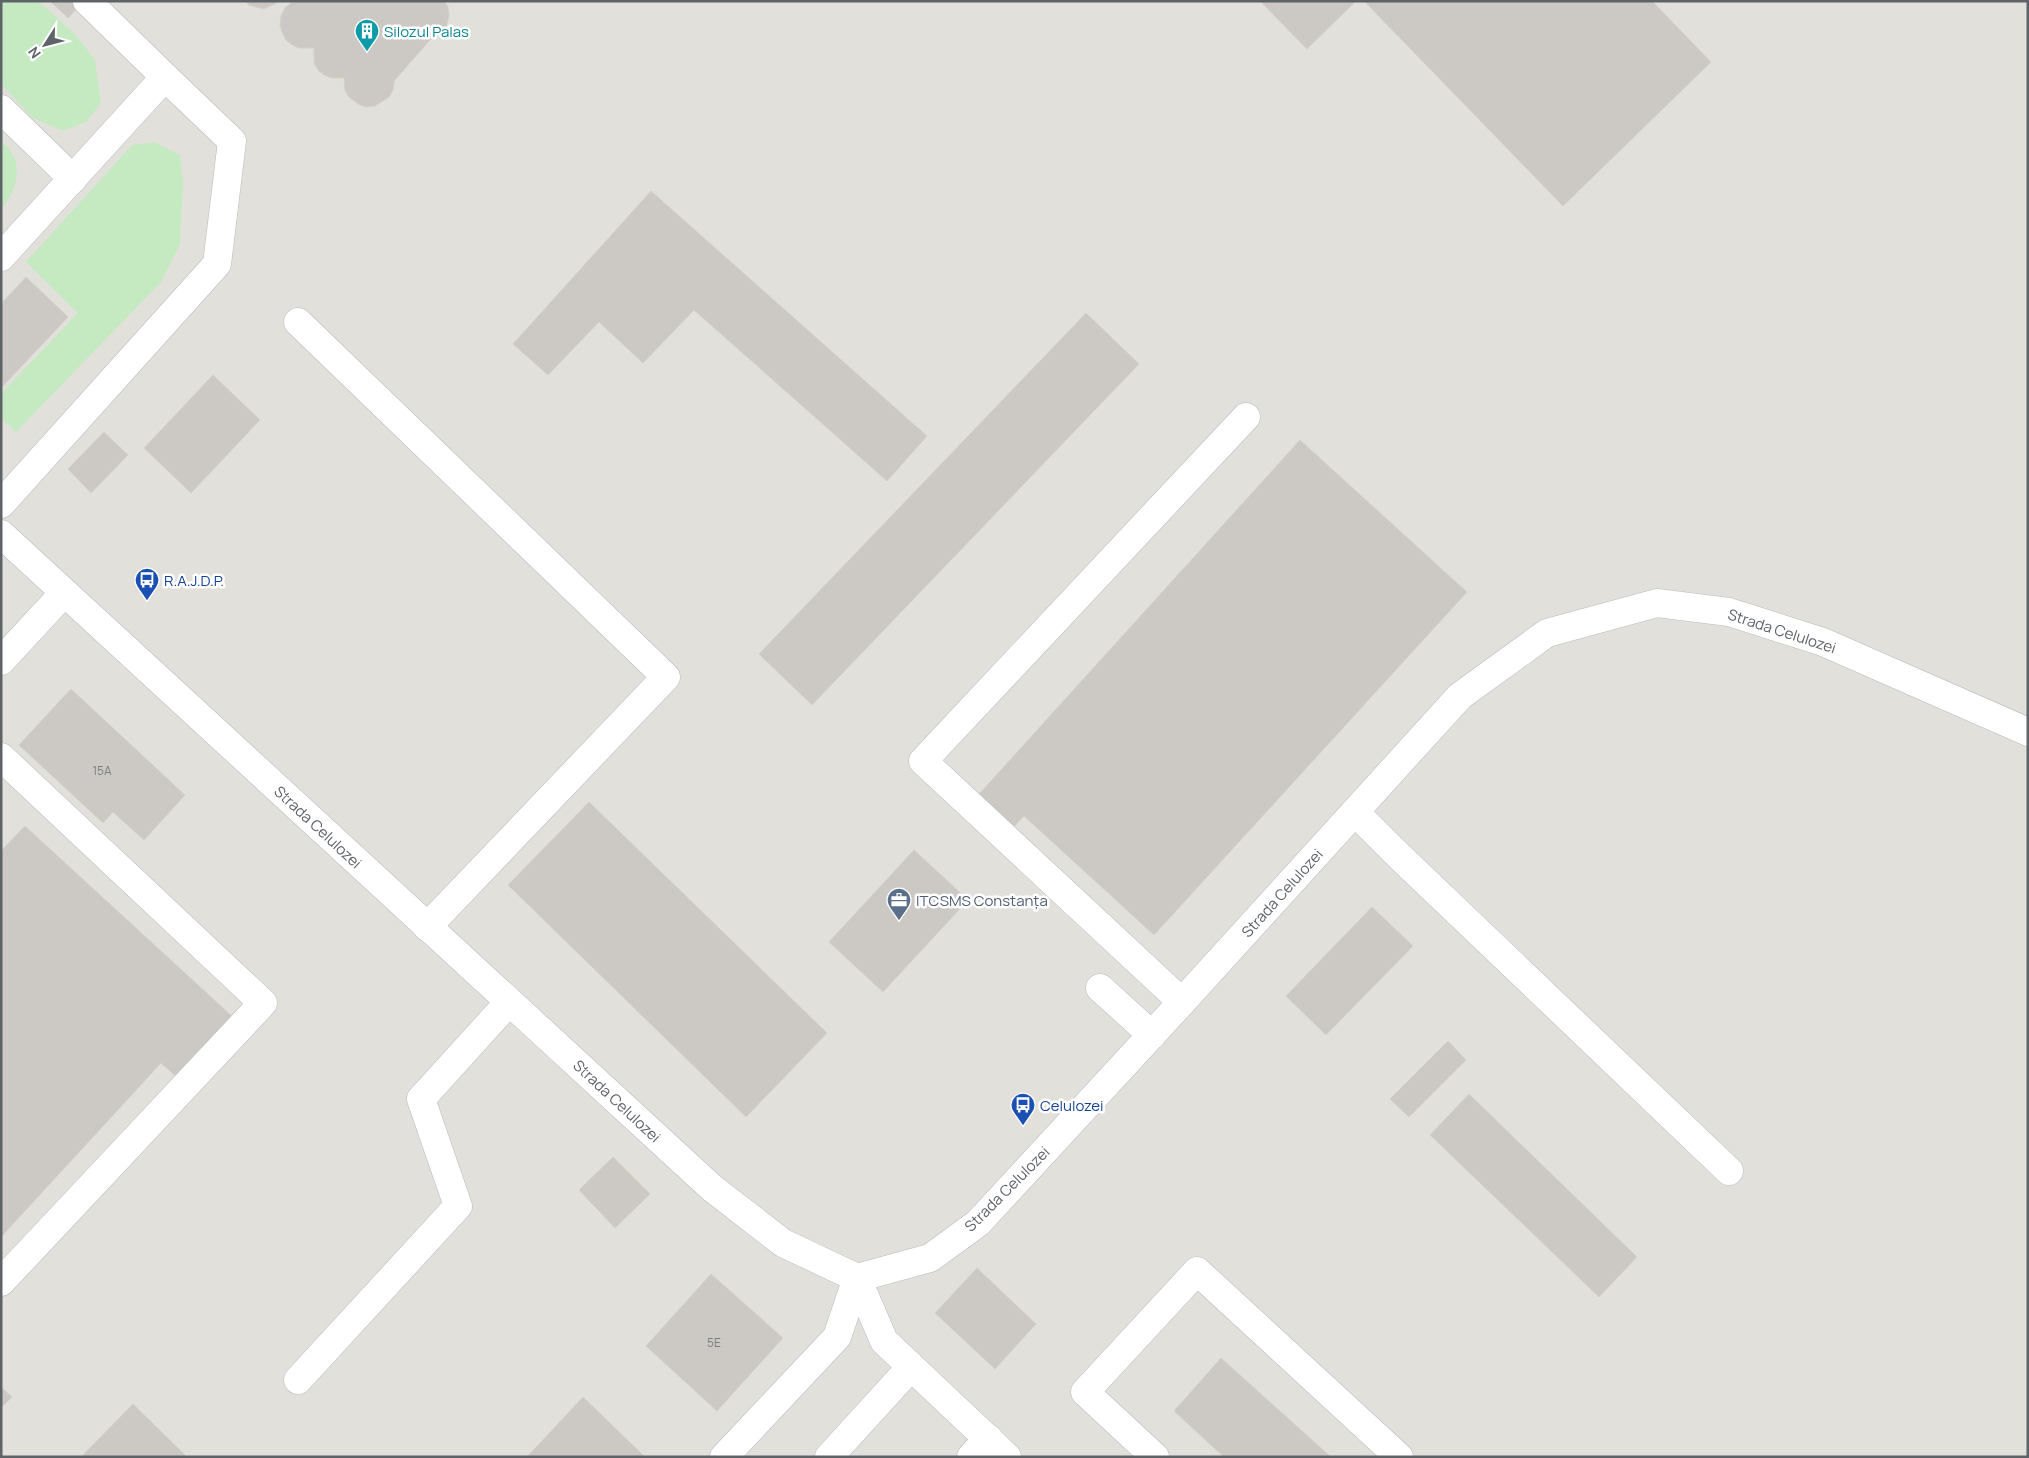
<svg xmlns="http://www.w3.org/2000/svg" width="2029" height="1458" viewBox="0 0 2029 1458" font-family="Manrope,sans-serif">
  <style>
    .industrial { fill: #e2e0db }
    .green { fill: #c5eac2 }
    .building { fill: #ccc9c4; stroke: #d6d0c5 }
    .lines { fill: none; stroke-linecap: round; stroke-linejoin: round }
    .minor-casing { stroke: #b7babe; stroke-width: 29 }
    .minor { stroke: #fff; stroke-width: 28 }
    .labels { text-anchor: middle; dominant-baseline: central; stroke-width: 5; stroke-linejoin: round; paint-order: stroke }
    .number-label { font-size: 12px; fill: #7a7c7f }
    .culture-label { font-size: 15px; fill: #0d838f; stroke: #fff; text-anchor: start }
    .transit-label { font-size: 15px; fill: #164399; stroke: #fff; text-anchor: start }
    .street-label { font-size: 15px; fill: #5e6368; stroke: #fff }
    .service-label { font-size: 15px; fill: #4e5e75; stroke: #fff; text-anchor: start }
  </style>
  <rect width="100%" height="100%" fill="#f1eee7"/>
  <rect class="industrial" x="1" y="1" width="2027" height="1456"/>
  <g class="green">
    <path d="M1,1H38L75,34L95,60L101,103L86,122L63,131L33,118L1,84Z"/>
    <path d="M1,141C5,145 10,148 12,153C23,171 14,195 1,209Z"/>
    <path d="M155,142L180,155L183,184L180,244L161,282L16,432L1,418V394L78,313L26,262L132,145Z"/>
  </g>
  <g class="building">
    <path d="M50,1H84L68,18Z"/>
    <path d="M245,1H280L264,9L249,5Z"/>
    <path d="M290,1H444L448,7L449,16L445,31L430,40L394,81L393,90L389,97L375,106L366,107L358,104L349,97L345,90L344,78H332L324,75L318,70L314,63V48H299L292,45L286,40L282,32L280,25L281,16L285,8L291,3Z"/>
    <path d="M1260,1H1356L1307,49Z"/>
    <path d="M1364,1H1652L1711,62L1563,206Z"/>
    <path d="M651,191L927,436L887,481L694,310L643,363L599,322L548,375L513,344Z"/>
    <path d="M26,277L68,317L1,388V304Z"/>
    <path d="M1086,313L1139,364L812,705L759,654Z"/>
    <path d="M213,375L260,420L191,493L144,448Z"/>
    <path d="M104,432L128,455L91,493L68,469Z"/>
    <path d="M1300,440L1467,592L1154,935L1024,816L1006,835L971,803Z"/>
    <path d="M71,689L185,795L144,840L113,812L103,823L19,745Z"/>
    <path d="M589,802L827,1033L746,1117L508,885Z"/>
    <path d="M25,826L235,1019L179,1079L161,1063L1,1237V851Z"/>
    <path d="M914,850L968,900L883,992L829,942Z"/>
    <path d="M1372,907L1413,946L1326,1035L1286,996Z"/>
    <path d="M1448,1041L1466,1060L1409,1117L1390,1099Z"/>
    <path d="M1469,1094L1637,1257L1599,1297L1430,1135Z"/>
    <path d="M613,1157L650,1194L615,1228L579,1190Z"/>
    <path d="M977,1268L1036,1324L995,1369L935,1313Z"/>
    <path d="M711,1274L783,1338L717,1411L646,1346Z"/>
    <path d="M1221,1358L1331,1457H1224L1174,1411Z"/>
    <path d="M1,1387L12,1397L1,1408Z"/>
    <path d="M583,1397L645,1457H527Z"/>
    <path d="M133,1404L187,1457H81Z"/>
  </g>
  <g class="lines">
    <defs>
      <g id="minor">
        <path d="M87,1L165,77"/>
        <path d="M1,109L73,179"/>
        <path d="M1,257L165,77L232,141L217,264L1,504"/>
        <path d="M298,322L666,677L427,927"/>
        <path d="M1,534L712,1188L783,1243L857,1278L930,1258L978,1223L1182,1002L1460,696L1547,633L1657,603L1729,612L1823,642L2028,732"/>
        <path d="M1,661L64,593"/>
        <path d="M1,757L263,1003L1,1282"/>
        <path d="M1355,812L1398,855L1729,1171"/>
        <path d="M1100,988L1152,1035"/>
        <path d="M1182,1002L923,761L1246,417"/>
        <path d="M857,1278L884,1341L1007,1457"/>
        <path d="M298,1380L458,1206L421,1099L509,1002"/>
        <path d="M724,1457L837,1337L857,1278"/>
        <path d="M829,1457L911,1367"/>
        <path d="M971,1457L988,1438"/>
        <path d="M1155,1457L1085,1392L1197,1271L1399,1457"/>
      </g>
    </defs>
    <use href="#minor" class="minor-casing"/>
    <use href="#minor" class="minor"/>
  </g>
  <defs>
    <symbol id="building-pin" viewBox="-11 -11 22 30"><path d="M0 17L-7.5 6A9.5 9.5 0 1 1 7.5 6Z" fill="#0f9aa8" stroke="#fff"/><path d="M-4-6H4V6H1V3H-1V6H-4ZM-2.5-4.3h1.7v1.8h-1.7ZM.8-4.3h1.7v1.8H.8ZM-2.5-1h1.7V.8h-1.7ZM.8-1h1.7V.8H.8Z" fill="#fff"/></symbol>
    <symbol id="bus-pin" viewBox="-11 -11 22 30"><path d="M0 17L-7.5 6A9.5 9.5 0 1 1 7.5 6Z" fill="#1a4fb4" stroke="#fff"/><path d="M-5-6H5V4H4V6H2V4H-2V6H-4V4H-5ZM-3.5-4V0h7V-4ZM-3.5 1.2v1.5H-2V1.2ZM2 1.2v1.5H3.5V1.2Z" fill="#fff"/></symbol>
    <symbol id="office-pin" viewBox="-11 -11 22 30"><path d="M0 17L-7.5 6A9.5 9.5 0 1 1 7.5 6Z" fill="#5c6f8a" stroke="#fff"/><path d="M-6-3h4V-5.5h4V-3h4V5H-6ZM-1-4.5V-3h2v-1.5ZM-6 0V1H6V0Z" fill="#fff"/></symbol>
  </defs>
  <g fill-rule="evenodd">
    <use href="#building-pin" x="353" y="17" width="28" height="38"/>
    <use href="#bus-pin" x="133" y="566" width="28" height="38"/>
    <use href="#office-pin" x="885" y="886" width="28" height="38"/>
    <use href="#bus-pin" x="1009" y="1091" width="28" height="38"/>
  </g>
  <g class="labels">
    <g class="number-label">
      <text x="102" y="770">15A</text>
      <text x="714" y="1342">5E</text>
    </g>
    <g class="culture-label">
      <text x="384" y="31">Silozul Palas</text>
    </g>
    <g class="transit-label">
      <text x="164" y="580">R.A.J.D.P.</text>
      <text x="1040" y="1105">Celulozei</text>
    </g>
    <g class="street-label">
      <text transform="translate(1782 631) rotate(18)">Strada Celulozei</text>
      <text transform="translate(318 827) rotate(43)">Strada Celulozei</text>
      <text transform="translate(1282 893) rotate(-48)">Strada Celulozei</text>
      <text transform="translate(617 1101) rotate(43)">Strada Celulozei</text>
      <text transform="translate(1007 1189) rotate(-45)">Strada Celulozei</text>
    </g>
    <g class="service-label">
      <text x="916" y="900">ITCSMS Constanța</text>
    </g>
  </g>
  <rect width="2029" height="1458" fill="none" stroke="#5e6368" stroke-width="5"/>
  <g transform="translate(45 45) rotate(234)" stroke="#ffffff" stroke-width="4" paint-order="stroke">
  <path d="M0-4L9 19L0 12L-9 19Z" fill="#5e6368"/>
  <text y="-8" font-size="14" font-weight="bold" text-anchor="middle" fill="#5e6368">N</text>
  </g>
</svg>
